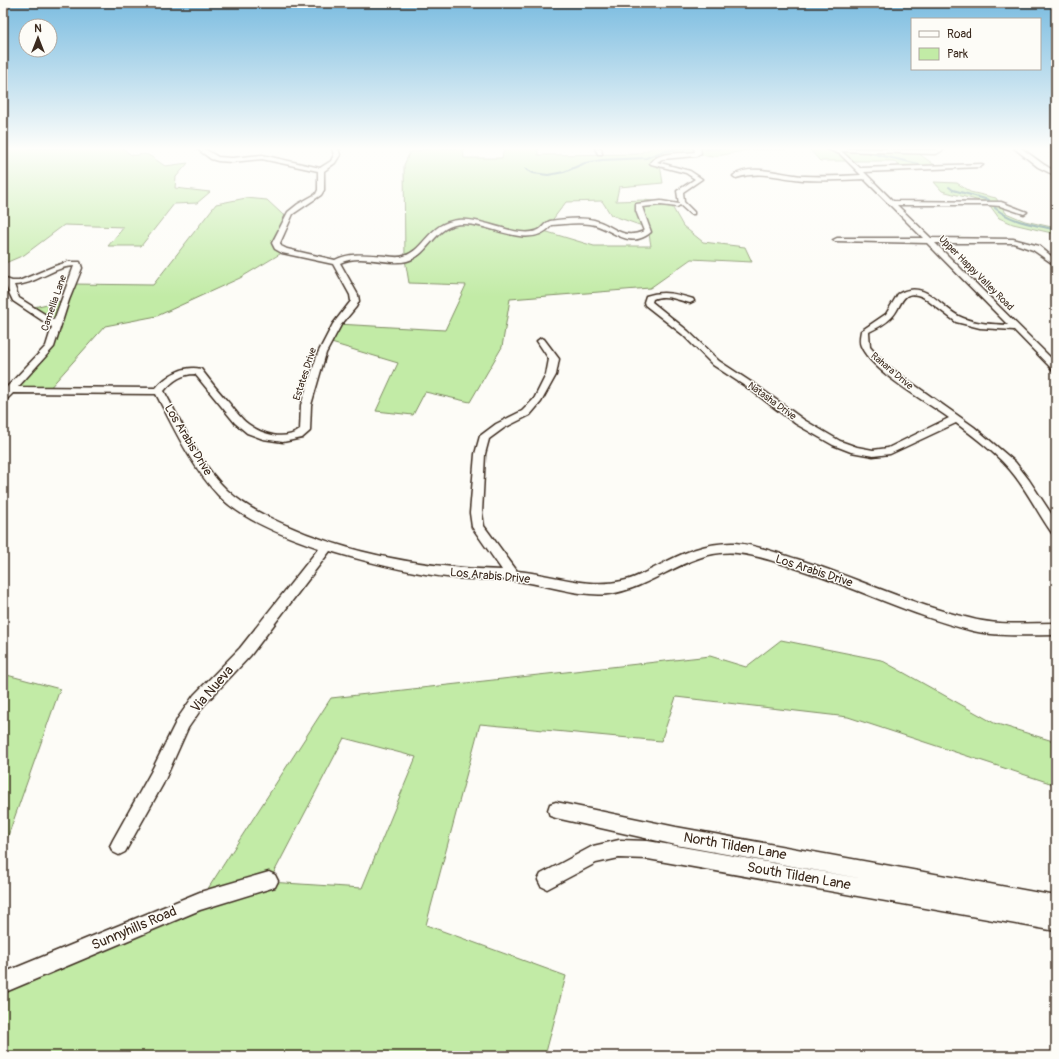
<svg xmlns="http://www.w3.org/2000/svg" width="1059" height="1059" viewBox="0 0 1059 1059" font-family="Pangolin,sans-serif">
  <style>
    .green { fill: #c2eba6; stroke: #7e8a62; fill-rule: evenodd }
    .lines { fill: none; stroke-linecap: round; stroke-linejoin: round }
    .stream { stroke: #60888c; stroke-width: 2 }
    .minor-casing { stroke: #3b2a1e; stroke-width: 3 }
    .minor { fill: #fdfcf7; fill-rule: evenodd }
    .labels { text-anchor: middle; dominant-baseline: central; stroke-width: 3; stroke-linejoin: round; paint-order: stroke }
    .far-street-label { font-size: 10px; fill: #3b2a1e; stroke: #fdfcf7 }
    .street-label { font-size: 12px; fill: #3b2a1e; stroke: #fdfcf7 }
    .near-street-label { font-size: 14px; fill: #3b2a1e; stroke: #fdfcf7 }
  </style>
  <rect width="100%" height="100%" fill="#fdfcf7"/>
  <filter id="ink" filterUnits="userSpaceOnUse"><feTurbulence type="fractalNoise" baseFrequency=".025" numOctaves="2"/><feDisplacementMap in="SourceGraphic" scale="8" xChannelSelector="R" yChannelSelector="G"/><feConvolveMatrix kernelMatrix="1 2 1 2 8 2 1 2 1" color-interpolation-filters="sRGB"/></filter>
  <g filter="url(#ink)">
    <g class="green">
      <path d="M9,148H123C135,161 137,152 148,155C153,157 160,163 165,166L188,163L176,177L175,188L210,192L197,203L174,204L141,246H108L124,227L64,225L24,255L3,264V152Z"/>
      <path d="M435,148H463L464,158H502L504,148H538V155L637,154L652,148H832L915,151L939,168L905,169L893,161H820L809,149H753L712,157L696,154L661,157L654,161L660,165L663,183L619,187L616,201L644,200L670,203L683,226L703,242L745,247L752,262L691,259L650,288L510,299L502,347L470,402L425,392L413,415L376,411L398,363L328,342L337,324L445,330L466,285L409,283L405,259L404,165L410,152ZM602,201L611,215L648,228L651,246H594L544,231L566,202Z"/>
      <path d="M934,182L957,183L970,192L996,198L1006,213L1025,221L1056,228V234L1013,224L999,218L988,203L942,191Z"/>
      <path d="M246,198L267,200L282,214L289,217L276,243L285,251L240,278L157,316L105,326L48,390H9L50,347L57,326L25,309L65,300L72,284L153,285L216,204Z"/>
      <path d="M781,640L881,660L994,723L1056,742V785L848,717L676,697L661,741L480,724L426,925L566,976L545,1056H3V983L200,901L331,698L710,656L746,667ZM344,738L416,757L362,888L269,882Z"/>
      <path d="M3,674L60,689L3,850Z"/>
    </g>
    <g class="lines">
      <g class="stream">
        <path d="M706,149L730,148"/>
        <path d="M870,153L919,164"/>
        <path d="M526,169L533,173L548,175L564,172L585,163L602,160L646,158L664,151L689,148"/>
        <path d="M949,187L953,190L989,200"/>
        <path d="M995,208C1013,223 1034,224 1056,230"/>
      </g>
      <defs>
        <g id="minor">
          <path d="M196,148H203L218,157L232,158L262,155L320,168L331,161L334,155L332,148H338L340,155L335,163L324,171V190L321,195L293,214L280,243L281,246L287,249L335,260C351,252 369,255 386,256C392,257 399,258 404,256C425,250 428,223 458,220C483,217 515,238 536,231C542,230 544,223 550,221C563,219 581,217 594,220C614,225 621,241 644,231L636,211V204L661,201L679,204L677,191L695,179L686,173L651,164L650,163C659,151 681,154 695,152L694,148H700L701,153L696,156L662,159L657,162L690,171L702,179L683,192L684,202L694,212V214H690L680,205L677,207L661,205L642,207L651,232C628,252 610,226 590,224C578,222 564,224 552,225C530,251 494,225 466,224C434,222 432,254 407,261C388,266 362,253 340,263L358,295L359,301L356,307L341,325L326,353L311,405L310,431L302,438L283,442L263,439L247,433L235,423L195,374C182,374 172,381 164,391C183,425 199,463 227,490C243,505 263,515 281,523C351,555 427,568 502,570L472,527L470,513L475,454L480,436L496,424L522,411L534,399L546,375L549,359L537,341L541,338L544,339L559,359L556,375L541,402L530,415L504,428L489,439L485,454L482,513L484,526L517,571C552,574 586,589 622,581C634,579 646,572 658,566C682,553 707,542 735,543C756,545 777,553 797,559C855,577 910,604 969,618C997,626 1027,623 1056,623V635C1029,635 1000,637 973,631C912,616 855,587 795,568C776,562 757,555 737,553C690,548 655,588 609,594C581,597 551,586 524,582C501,578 478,580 456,578C413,574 371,563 330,551L250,656L204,705L188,728L163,784L125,852L119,855L113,852L110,846L113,840L151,772L178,718L194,695L240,648L319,548C286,537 242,520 218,495C191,466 174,428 156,394L13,393L6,400L3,401V392L6,388L46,346L52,327L13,301L5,284L3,283V278L12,281H19L55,266L68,262H80L82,268L69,300L54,347L18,387L156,388C167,375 184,365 201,369C210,381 219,392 229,403C235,410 240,418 248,424C263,435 284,441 300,430L301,405L318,353L333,324L351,301L350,295L333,264L282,253L275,249L272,243L288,212L298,204L316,194L318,190V171L262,159L232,162L218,161L211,159ZM74,266L54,320L19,298L14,285C35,285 52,267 74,266Z"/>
          <path d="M595,148H601L602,154H598Z"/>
          <path d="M825,148L930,150L947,148L936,154L841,151L860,168L982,164L983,165L980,167L864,172L893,201L1001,202L1027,212L1024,214L1000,206L988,205H897L931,238L1013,239L1039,246L1056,260V266L1033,250L1013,243H935L1056,363V371L1053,370L1014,330L980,328L956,322L923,297C900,287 903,307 891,318C885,324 877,328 869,332L870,347L885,364L974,427L1015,462L1029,480L1056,521V534L1052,533C1039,515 1029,494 1015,476C999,455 977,439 956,423L890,454L873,456L851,452L833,445L796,424L751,390L713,365L682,334L645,305L644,302L646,296C663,290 677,294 693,299L694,301L690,303C677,300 666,294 653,299L652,302L688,331L719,361L757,386L804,420L840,441L857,447L873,450L888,448L949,418C927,402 871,371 861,346C859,342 860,336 861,331L886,314L898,294C927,278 940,309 963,318C977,324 993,324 1008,325L927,243L835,241L833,240L837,238H923L864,179C844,180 823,181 803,180C777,178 762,170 736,178L733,176C751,162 785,176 805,176C824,177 843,176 861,175L840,154Z"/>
          <path d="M1014,148H1021L1043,164L1056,172V176L1038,167Z"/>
          <path d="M556,802L676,827L1056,896V931L648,859L619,858L596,863L547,889L541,886L538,880L541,874L593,846L619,840L648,841L864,879L676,845L556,818L550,816L548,810L550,804Z"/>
          <path d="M269,872L275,875L278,881L275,887L200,910L3,993V973L200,892Z"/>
        </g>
      </defs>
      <use href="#minor" class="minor-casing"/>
      <use href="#minor" class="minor"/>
    </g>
  </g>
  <linearGradient id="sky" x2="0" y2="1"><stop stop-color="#7bbce0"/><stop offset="0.5" stop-color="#fefefb"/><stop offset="1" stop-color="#fefefb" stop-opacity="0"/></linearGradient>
  <rect width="1059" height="297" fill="url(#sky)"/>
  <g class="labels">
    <g class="far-street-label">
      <text transform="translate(976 273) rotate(45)">Upper Happy Valley Road</text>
      <text transform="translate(54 303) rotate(-71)">Camellia Lane</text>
      <text transform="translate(892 371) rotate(40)">Rahara Drive</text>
      <text transform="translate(305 374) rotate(-72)">Estates Drive</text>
      <text transform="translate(772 401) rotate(36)">Natasha Drive</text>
    </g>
    <g class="street-label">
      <text transform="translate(188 440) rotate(59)">Los Arabis Drive</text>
      <text transform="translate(814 571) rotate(18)">Los Arabis Drive</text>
      <text transform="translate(490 576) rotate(5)">Los Arabis Drive</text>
    </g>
    <g class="near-street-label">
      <text transform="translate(212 689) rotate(-49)">Via Nueva</text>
      <text transform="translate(735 846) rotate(10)">North Tilden Lane</text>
      <text transform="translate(799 876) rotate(10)">South Tilden Lane</text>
      <text transform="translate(134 928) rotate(-23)">Sunnyhills Road</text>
    </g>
  </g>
  <rect width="1059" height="1059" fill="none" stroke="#fdfcf7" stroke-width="16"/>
  <rect x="8" y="8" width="1043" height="1043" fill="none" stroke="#3b2a1e" stroke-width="1.5" filter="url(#ink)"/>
  <rect x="911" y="18" width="130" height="52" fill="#fdfcf7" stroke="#afa8a0"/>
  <rect x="919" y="31" width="20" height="6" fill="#fdfcf7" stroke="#afa8a0"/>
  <text x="947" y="38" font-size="12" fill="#3b2a1e">Road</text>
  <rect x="919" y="48" width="20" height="12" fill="#c2eba6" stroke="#afa8a0"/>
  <text x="947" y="58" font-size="12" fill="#3b2a1e">Park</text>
  <g transform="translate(38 38)"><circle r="19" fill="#fdfcf7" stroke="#afa8a0"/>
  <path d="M0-3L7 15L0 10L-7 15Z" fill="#3b2a1e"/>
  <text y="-6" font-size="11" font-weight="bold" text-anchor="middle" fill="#3b2a1e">N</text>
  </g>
</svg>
